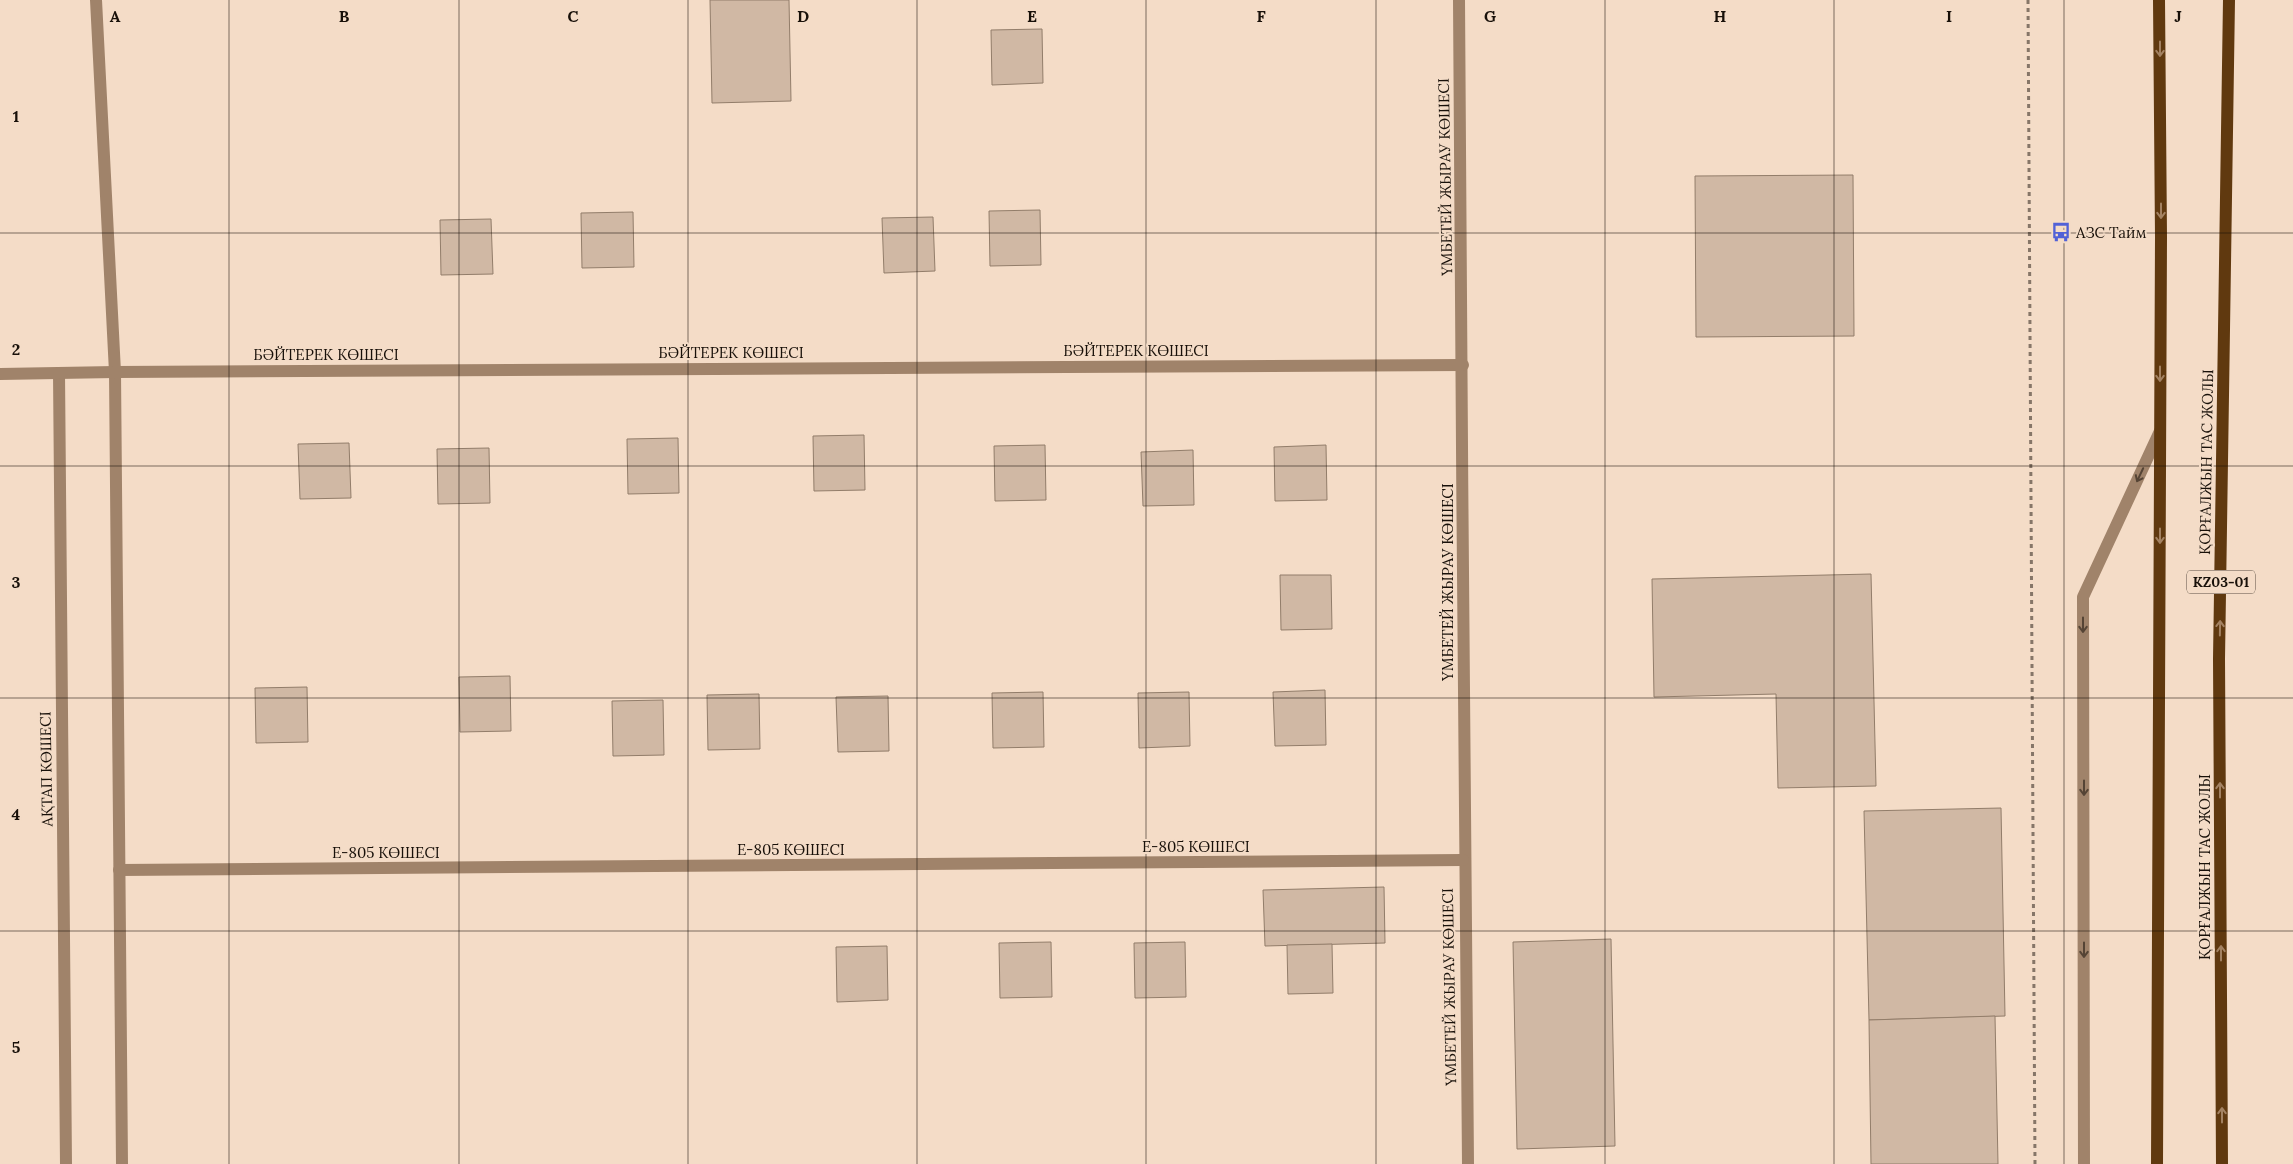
<svg xmlns="http://www.w3.org/2000/svg" width="2293" height="1164" viewBox="0 0 2293 1164" font-family="Lora,serif">
  <style>
    .building { fill: #d0b8a4; stroke: #927d6a }
    .lines { fill: none; stroke-linecap: round; stroke-linejoin: round }
    .path { stroke: #867668; stroke-width: 3; stroke-dasharray: 4 4; stroke-linecap: butt }
    .minor { stroke: #a0836a; stroke-width: 12 }
    .major { stroke: #60390f; stroke-width: 12 }
    .oneway { stroke: #a38262 }
    .oneway2 { stroke: #554435 }
    .grid { fill: none; stroke: #181009; stroke-width: 1; stroke-opacity: 0.55 }
    .labels { text-anchor: middle; dominant-baseline: central; stroke-width: 4; stroke-linejoin: round; paint-order: stroke }
    .shield { fill: #f4dcc7; stroke: #5a4d42; stroke-width: 1 }
    .shield-label { font-size: 14px; font-weight: bold; fill: #181009 }
    .street-label { font-size: 15px; fill: #181009; stroke: #f4dcc7 }
    .poi-label { font-size: 15px; fill: #181009; stroke: #f4dcc7; text-anchor: start }
    .grid-label { font-size: 16px; text-anchor: middle; font-weight: bold; fill: #181009; stroke: #f4dcc7; stroke-width: 4; stroke-linejoin: round; paint-order: stroke }
  </style>
  <rect width="100%" height="100%" fill="#f4dcc7"/>
  <g class="building">
    <path d="M710,0H789L791,101L712,103Z"/>
    <path d="M1042,29L1043,83L992,85L991,30Z"/>
    <path d="M1853,175L1854,336L1696,337L1695,176Z"/>
    <path d="M1040,210L1041,265L990,266L989,211Z"/>
    <path d="M633,212L634,267L582,268L581,213Z"/>
    <path d="M933,217L935,271L884,273L882,218Z"/>
    <path d="M491,219L493,274L441,275L440,220Z"/>
    <path d="M864,435L865,490L814,491L813,436Z"/>
    <path d="M678,438L679,493L628,494L627,439Z"/>
    <path d="M349,443L351,498L300,499L298,444Z"/>
    <path d="M1045,445L1046,500L995,501L994,446Z"/>
    <path d="M1326,445L1327,500L1275,501L1274,447Z"/>
    <path d="M489,448L490,503L438,504L437,449Z"/>
    <path d="M1193,450L1194,505L1143,506L1141,452Z"/>
    <path d="M1871,574L1876,786L1778,788L1776,694L1654,697L1652,579Z"/>
    <path d="M1280,575H1331L1332,629L1281,630Z"/>
    <path d="M510,676L511,731L460,732L459,677Z"/>
    <path d="M307,687L308,742L256,743L255,688Z"/>
    <path d="M1325,690L1326,745L1275,746L1273,692Z"/>
    <path d="M1043,692L1044,747L993,748L992,693Z"/>
    <path d="M1189,692L1190,746L1139,748L1138,693Z"/>
    <path d="M759,694L760,749L708,750L707,695Z"/>
    <path d="M888,696L889,751L838,752L836,697Z"/>
    <path d="M663,700L664,755L613,756L612,701Z"/>
    <path d="M2001,808L2005,1016L1869,1020L1864,811Z"/>
    <path d="M1384,887L1385,943L1265,946L1263,890Z"/>
    <path d="M1611,939L1615,1146L1517,1149L1513,942Z"/>
    <path d="M1051,942L1052,997L1000,998L999,943Z"/>
    <path d="M1185,942L1186,997L1135,998L1134,943Z"/>
    <path d="M1332,944L1333,993L1288,994L1287,945Z"/>
    <path d="M887,946L888,1000L837,1002L836,947Z"/>
    <path d="M1995,1016L1998,1164H1871L1869,1020Z"/>
  </g>
  <g class="lines">
    <path class="path" d="M2028,0L2035,1164"/>
    <g class="minor">
      <path d="M96,0L115,372L122,1164"/>
      <path d="M1459,0C1463,388 1462,776 1468,1164"/>
      <path d="M59,373L66,1164"/>
      <path d="M0,374L115,372L1463,365"/>
      <path d="M119,870L1463,860"/>
      <path d="M2084,1164L2083,597L2160,431"/>
    </g>
    <g class="major">
      <path d="M2157,1164L2161,237L2159,0"/>
      <path d="M2222,1164L2219,659L2229,0"/>
    </g>
  </g>
  <defs><path id="oneway-shaft" d="M-6 0H5M1.5-3L5.5 0L1.5 3" fill="none" stroke-width="1.6" stroke-linecap="round" stroke-linejoin="round" transform="scale(1.25)"/></defs>
  <g class="oneway">
    <use href="#oneway-shaft" transform="translate(2160 49) rotate(90)"/>
    <use href="#oneway-shaft" transform="translate(2161 211) rotate(90)"/>
    <use href="#oneway-shaft" transform="translate(2160 374) rotate(90)"/>
    <use href="#oneway-shaft" transform="translate(2160 536) rotate(90)"/>
    <use href="#oneway-shaft" transform="translate(2220 628) rotate(-89)"/>
    <use href="#oneway-shaft" transform="translate(2220 790) rotate(-90)"/>
    <use href="#oneway-shaft" transform="translate(2221 953) rotate(-90)"/>
    <use href="#oneway-shaft" transform="translate(2222 1115) rotate(-90)"/>
  </g>
  <g class="oneway2">
    <use href="#oneway-shaft" transform="translate(2140 475) rotate(115)"/>
    <use href="#oneway-shaft" transform="translate(2083 625) rotate(90)"/>
    <use href="#oneway-shaft" transform="translate(2084 788) rotate(90)"/>
    <use href="#oneway-shaft" transform="translate(2084 950) rotate(90)"/>
  </g>
  <path class="grid" d="M229,0V1164M459,0V1164M688,0V1164M917,0V1164M1146,0V1164M1376,0V1164M1605,0V1164M1834,0V1164M2064,0V1164M0,233H2293M0,466H2293M0,698H2293M0,931H2293"/>
  <defs>
    <symbol id="bus-bare" viewBox="-9 -9 18 18"><path d="M-5-6H5V4H4V6H2V4H-2V6H-4V4H-5ZM-3.5-4V0h7V-4ZM-3.5 1.2v1.5H-2V1.2ZM2 1.2v1.5H3.5V1.2Z" fill="#5161d7" stroke="#f4dcc7" stroke-width="2.5" paint-order="stroke"/></symbol>
  </defs>
  <g fill-rule="evenodd">
    <use href="#bus-bare" x="2047" y="218" width="28" height="28"/>
  </g>
  <g class="labels">
    <rect class="shield" x="2187" y="570.5" width="68" height="23" rx="4"/>
    <g class="shield-label">
      <text x="2221" y="582">KZ03-01</text>
    </g>
    <g class="street-label">
      <text transform="translate(1445 177) rotate(-91)">ҮМБЕТЕЙ ЖЫРАУ КӨШЕСІ</text>
      <text x="1136" y="350">БӘЙТЕРЕК КӨШЕСІ</text>
      <text x="731" y="352">БӘЙТЕРЕК КӨШЕСІ</text>
      <text x="326" y="354">БӘЙТЕРЕК КӨШЕСІ</text>
      <text transform="translate(2206 462) rotate(-89)">ҚОРҒАЛЖЫН ТАС ЖОЛЫ</text>
      <text transform="translate(1447 582) rotate(-90)">ҮМБЕТЕЙ ЖЫРАУ КӨШЕСІ</text>
      <text transform="translate(46 769) rotate(-91)">АҚТАП КӨШЕСІ</text>
      <text x="1196" y="846">Е-805 КӨШЕСІ</text>
      <text x="791" y="849">Е-805 КӨШЕСІ</text>
      <text x="386" y="852">Е-805 КӨШЕСІ</text>
      <text transform="translate(2204 867) rotate(-90)">ҚОРҒАЛЖЫН ТАС ЖОЛЫ</text>
      <text transform="translate(1449 987) rotate(-91)">ҮМБЕТЕЙ ЖЫРАУ КӨШЕСІ</text>
    </g>
    <g class="poi-label">
      <text x="2076" y="232">АЗС Тайм</text>
    </g>
  </g>
  <g class="grid-label">
    <text x="115" y="22">A</text>
    <text x="344" y="22">B</text>
    <text x="573" y="22">C</text>
    <text x="803" y="22">D</text>
    <text x="1032" y="22">E</text>
    <text x="1261" y="22">F</text>
    <text x="1490" y="22">G</text>
    <text x="1720" y="22">H</text>
    <text x="1949" y="22">I</text>
    <text x="2178" y="22">J</text>
    <text x="16" y="122">1</text>
    <text x="16" y="355">2</text>
    <text x="16" y="588">3</text>
    <text x="16" y="820">4</text>
    <text x="16" y="1053">5</text>
  </g>
</svg>
